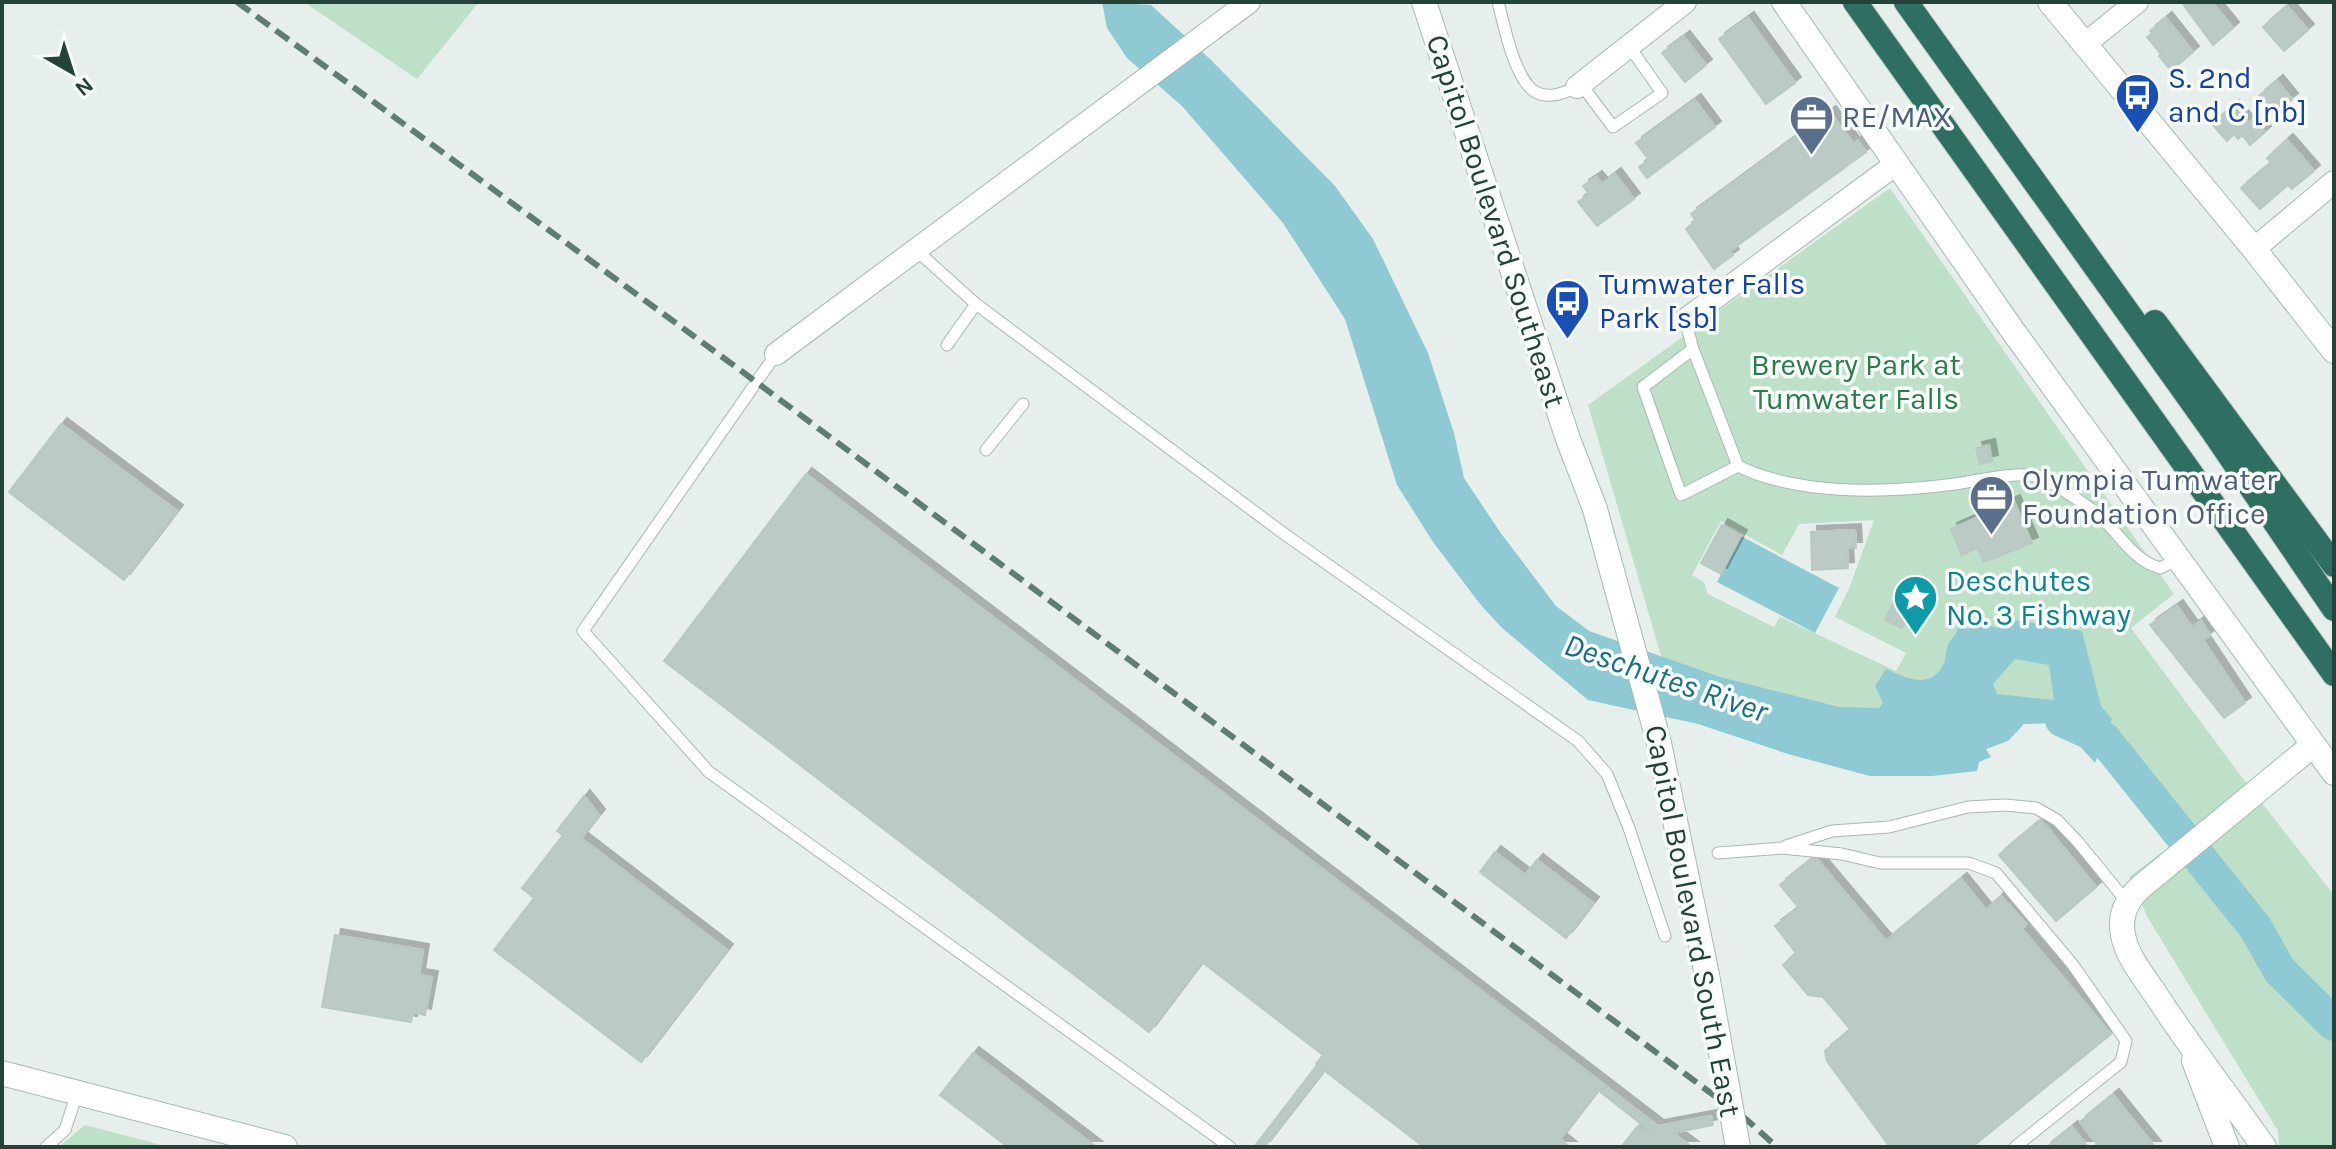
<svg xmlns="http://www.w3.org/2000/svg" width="2336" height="1149" viewBox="0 0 2336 1149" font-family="Karla,sans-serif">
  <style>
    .green { fill: #bfe0c8; fill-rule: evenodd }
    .water { fill: #8ec9d4; fill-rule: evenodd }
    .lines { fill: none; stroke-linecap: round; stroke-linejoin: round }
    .river { stroke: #8ec9d4; stroke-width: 34 }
    .building { fill: #bbcac4; stroke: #b8c9c2; stroke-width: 2; filter: url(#shadow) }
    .service-casing { stroke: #a8b8b2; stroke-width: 13 }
    .minor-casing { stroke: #a8b8b2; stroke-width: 24 }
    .tertiary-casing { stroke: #a8b8b2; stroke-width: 26 }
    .secondary-casing { stroke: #a4bbb3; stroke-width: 26 }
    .motorway-casing { stroke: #c2cac8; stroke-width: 26 }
    .service { stroke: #fff; stroke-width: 11 }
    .minor { stroke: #fff; stroke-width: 22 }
    .tertiary { stroke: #fff; stroke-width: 24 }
    .secondary { stroke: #fff; stroke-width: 24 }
    .motorway { stroke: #2f6f62; stroke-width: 24 }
    .rail { stroke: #5f7d75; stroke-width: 6; stroke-dasharray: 16 8; stroke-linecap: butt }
    .secondary-bridge-casing { stroke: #a4bbb3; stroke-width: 26; stroke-linecap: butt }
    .secondary-bridge { stroke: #fff; stroke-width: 24 }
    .labels { text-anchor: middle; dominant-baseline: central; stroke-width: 7; stroke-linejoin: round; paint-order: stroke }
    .transit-label { font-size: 30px; fill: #164399; stroke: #f7fbf9; text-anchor: start }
    .service-label { font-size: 30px; fill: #4e5e75; stroke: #f7fbf9; text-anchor: start }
    .street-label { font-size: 30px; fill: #24423a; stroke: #f7fbf9 }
    .park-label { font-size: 30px; fill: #2d7a4b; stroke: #f7fbf9 }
    .culture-label { font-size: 30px; fill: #0d838f; stroke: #f7fbf9; text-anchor: start }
    .water-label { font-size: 32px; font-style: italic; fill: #1c6f80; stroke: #f7fbf9 }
  </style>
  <defs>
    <filter id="shadow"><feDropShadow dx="6" dy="-6" stdDeviation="0" flood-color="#0004"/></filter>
  </defs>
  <rect width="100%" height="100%" fill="#e6efeb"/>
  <g class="green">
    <path d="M304,2H479L417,79Z"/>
    <path d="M1890,188L2174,594L2131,628L2244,780L2334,895V1147H2279L2278,1131L2148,918L2129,877L2181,838L2152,797L2104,739L2058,718L1892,735L1668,680L1588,405ZM1874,520L1849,589L1835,617L1906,653L1896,671L1780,617L1774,627L1708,594L1704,582L1692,575L1721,521L1782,555L1799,524Z"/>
    <path d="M85,1125L169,1147H59Z"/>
  </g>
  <g class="water">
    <path d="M1102,2L1151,5L1211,60L1335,186L1373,239L1428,353L1454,433L1464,478L1500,532L1556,606L1589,631L1720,677L1839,707L1879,708L1883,703L1875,686L1886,669C1904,677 1929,690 1942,667C1947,660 1945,650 1949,643C1953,636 1956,636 1958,627L1969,629L1980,623L1997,628L2013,620L2082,631L2101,706L2112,719L2095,763L2059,723L2024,724L2008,741L1986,749L1991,757L1979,762L1977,771L1932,776H1870L1788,754L1698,724L1588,700L1502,628L1480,604L1433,542L1397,485L1345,319L1283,223L1182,106L1127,58L1107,28ZM2015,659L2049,665L2054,700L1997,694L1993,684Z"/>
    <path d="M1741,536L1839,588L1815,633L1717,582Z"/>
  </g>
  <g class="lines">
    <path class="river" d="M2062,720L2104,739L2255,927L2280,971L2334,1024"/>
  </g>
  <g class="building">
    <path d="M2186,2H2212L2233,28L2213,45L2183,4Z"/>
    <path d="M2287,6L2308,30L2284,51L2263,27Z"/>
    <path d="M1748,18L1795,83L1766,104L1719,39Z"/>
    <path d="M2166,18L2193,52L2173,69L2169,68L2159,56L2161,54L2147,37L2152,34L2150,31Z"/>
    <path d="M1684,37L1706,65L1685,82L1662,53Z"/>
    <path d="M2277,81L2292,99L2276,112L2271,106L2268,108L2259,96Z"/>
    <path d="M1695,100L1715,127L1647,178L1639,167L1649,160L1636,143Z"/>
    <path d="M2233,106L2248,123L2254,118L2265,132L2250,145L2242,135L2238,139L2234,134L2227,141L2212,124Z"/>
    <path d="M1830,112L1854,144L1858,141L1866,152L1730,251L1733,255L1714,269L1686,229L1696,221L1691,214Z"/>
    <path d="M2287,140L2314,171L2292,189L2288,185L2260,209L2241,188L2271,163L2267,158Z"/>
    <path d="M1615,174L1634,199L1597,226L1578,202L1589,194L1583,186L1596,177L1602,184Z"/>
    <path d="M61,424L177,511L124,580L9,492Z"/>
    <path d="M1989,445L1992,461L1980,464L1976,448Z"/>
    <path d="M806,474L1658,1126L1711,1116L1713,1125L1673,1133L1692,1147H1621L1638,1126L1653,1137L1655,1135L1598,1090L1560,1139L1570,1147H1424L1316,1064L1323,1055L1202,962L1149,1032L664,661Z"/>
    <path d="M2014,501L2032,543L1984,562L1977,548L1962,555L1951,529Z"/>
    <path d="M1722,525L1741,536L1721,574L1701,563Z"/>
    <path d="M1855,530L1856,548H1847L1848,568L1812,570L1811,532Z"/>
    <path d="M1895,599L1912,607L1902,628L1885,620Z"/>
    <path d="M2177,606L2192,627L2201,621L2206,629L2210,635L2203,640L2245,703L2224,718L2150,625Z"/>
    <path d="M584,796L599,815L581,838L727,950L641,1062L494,950L534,898L522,888L563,835L557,831Z"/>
    <path d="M2041,820L2096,887L2056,921L1999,855Z"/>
    <path d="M1495,852L1525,875L1537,860L1593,903L1566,938L1480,872Z"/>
    <path d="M1815,857L1886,941L1961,879L1986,910L2001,896L2026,924L2022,929L2111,1034L1972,1147H1890L1827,1061L1825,1051L1851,1030L1823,997L1808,995L1783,965L1796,953L1775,926L1799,908L1780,885Z"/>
    <path d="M335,935L423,950L419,975L432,977L425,1015L413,1012L411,1022L322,1007Z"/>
    <path d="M973,1053L1096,1147H1008L940,1095Z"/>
    <path d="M1317,1065L1324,1070L1264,1147H1254Z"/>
    <path d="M2113,1095L2155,1147H2094L2097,1144L2080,1122Z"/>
    <path d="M2072,1127L2088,1147H2047Z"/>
  </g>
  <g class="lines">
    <defs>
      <g id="service">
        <path d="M1498,2C1504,25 1514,77 1534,91C1548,100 1564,93 1577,87"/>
        <path d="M1581,84L1613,127L1662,93L1629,46"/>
        <path d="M916,250L976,304L1283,533L1578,741L1607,774L1629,828L1665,936"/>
        <path d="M1685,320L1693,349L1738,466C1799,496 1888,493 1955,484C1977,481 2019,470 2040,477C2051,481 2091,508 2101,517C2120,535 2134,561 2160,568L2177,560"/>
        <path d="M947,345L976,304"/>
        <path d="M1693,349L1643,387L1681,495L1738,466"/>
        <path d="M776,354L583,631L709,772L1230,1147"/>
        <path d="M986,450L1023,404"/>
        <path d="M1786,846L1832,831L1889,827L1968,807L2005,805L2036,808L2057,820L2078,842L2127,902"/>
        <path d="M1718,853L1782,848L1842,854L1880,863H1969L1996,873L2073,965L2126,1041L2121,1062L2015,1147"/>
        <path d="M46,1147L65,1130L77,1093"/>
      </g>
      <g id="minor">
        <path d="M2085,44L2137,2"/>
        <path d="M1577,87L1685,2"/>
        <path d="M2254,249L2334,182"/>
        <path d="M1685,320L1896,164"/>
        <path d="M776,354L1249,2"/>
      </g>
      <path id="tertiary" d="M2050,2L2254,249L2334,351"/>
      <g id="secondary">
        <path d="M1424,2L1568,439L1595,509"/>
        <path d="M1784,2L2013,331L2334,773"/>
        <path d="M2194,1061L2227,1147"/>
        <path d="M2,1073L285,1147"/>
        <path d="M2264,1147C2228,1096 2190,1047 2156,995C2144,977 2127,957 2123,935C2119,915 2127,899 2142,886L2313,745"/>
      </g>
      <g id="motorway">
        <path d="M1855,2L2334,674"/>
        <path d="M1906,2L2212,430L2334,609"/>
        <path d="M2155,322L2334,565"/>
      </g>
    </defs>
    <use href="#service" class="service-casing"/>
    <use href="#minor" class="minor-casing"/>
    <use href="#tertiary" class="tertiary-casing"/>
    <use href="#secondary" class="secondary-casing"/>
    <use href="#motorway" class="motorway-casing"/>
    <use href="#service" class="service"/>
    <use href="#minor" class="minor"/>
    <use href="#tertiary" class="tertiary"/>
    <use href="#secondary" class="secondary"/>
    <use href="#motorway" class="motorway"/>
    <path class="rail" d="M237,2L736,367L1747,1120L1777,1147"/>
    <defs>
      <path id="secondary-bridge" d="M1595,509L1659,743L1707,975L1738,1147"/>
    </defs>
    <use href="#secondary-bridge" class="secondary-bridge-casing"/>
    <use href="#secondary-bridge" class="secondary-bridge"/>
  </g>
  <defs>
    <symbol id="bus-pin" viewBox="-11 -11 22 30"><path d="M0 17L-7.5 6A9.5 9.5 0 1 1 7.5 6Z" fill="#1a4fb4" stroke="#f7fbf9"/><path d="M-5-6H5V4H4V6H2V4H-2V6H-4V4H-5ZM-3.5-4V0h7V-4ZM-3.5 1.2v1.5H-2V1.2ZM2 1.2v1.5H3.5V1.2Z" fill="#fff"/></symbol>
    <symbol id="office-pin" viewBox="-11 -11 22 30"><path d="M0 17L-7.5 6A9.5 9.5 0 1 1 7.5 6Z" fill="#5c6f8a" stroke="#f7fbf9"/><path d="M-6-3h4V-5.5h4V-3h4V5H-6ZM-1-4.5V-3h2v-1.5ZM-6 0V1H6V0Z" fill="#fff"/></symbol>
    <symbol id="sight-pin" viewBox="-11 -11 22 30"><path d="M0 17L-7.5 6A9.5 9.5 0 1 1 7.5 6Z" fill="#0f9aa8" stroke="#f7fbf9"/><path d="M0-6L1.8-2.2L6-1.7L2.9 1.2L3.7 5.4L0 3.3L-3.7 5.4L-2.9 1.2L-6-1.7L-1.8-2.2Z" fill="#fff"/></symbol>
  </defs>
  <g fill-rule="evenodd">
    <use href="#bus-pin" x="2112" y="70" width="51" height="69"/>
    <use href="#office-pin" x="1786" y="92" width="51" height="69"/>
    <use href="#bus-pin" x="1542" y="276" width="51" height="69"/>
    <use href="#office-pin" x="1966" y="472" width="51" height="69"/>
    <use href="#sight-pin" x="1890" y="572" width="51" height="69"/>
  </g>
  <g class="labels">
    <g class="transit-label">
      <text x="2168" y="78">S. 2nd<tspan x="2168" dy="34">and C [nb]</tspan></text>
      <text x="1599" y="284">Tumwater Falls<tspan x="1599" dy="34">Park [sb]</tspan></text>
    </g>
    <g class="service-label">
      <text x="1842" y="117">RE/MAX</text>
      <text x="2022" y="480">Olympia Tumwater<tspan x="2022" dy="34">Foundation Office</tspan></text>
    </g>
    <g class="street-label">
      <text transform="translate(1496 221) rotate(72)">Capitol Boulevard Southeast</text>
      <text transform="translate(1693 921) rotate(79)">Capitol Boulevard South East</text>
    </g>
    <g class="park-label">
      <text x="1856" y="365">Brewery Park at<tspan x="1856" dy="34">Tumwater Falls</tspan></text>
    </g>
    <g class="culture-label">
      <text x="1946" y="581">Deschutes<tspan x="1946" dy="34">No. 3 Fishway</tspan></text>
    </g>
    <g class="water-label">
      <text transform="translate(1666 678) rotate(19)">Deschutes River</text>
    </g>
  </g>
  <rect width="2336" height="1149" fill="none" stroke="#24423a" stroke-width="8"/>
  <g transform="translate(72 72) rotate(141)" stroke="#f7fbf9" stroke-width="6" paint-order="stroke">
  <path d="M0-6L14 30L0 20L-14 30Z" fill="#24423a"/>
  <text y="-12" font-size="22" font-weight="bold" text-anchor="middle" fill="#24423a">N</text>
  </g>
</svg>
